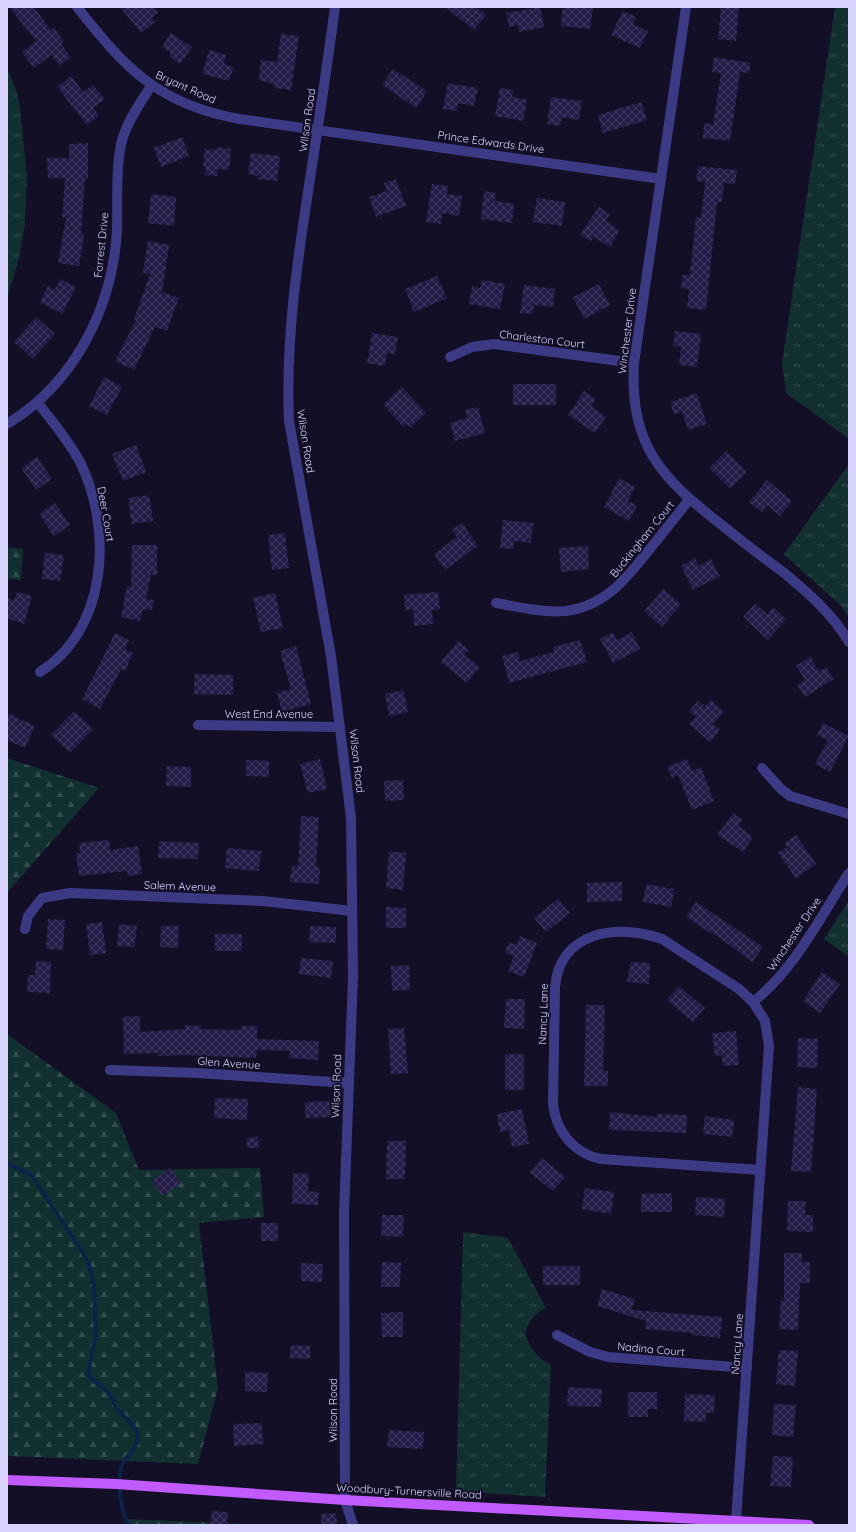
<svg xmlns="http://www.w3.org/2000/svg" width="856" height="1532" viewBox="0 0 856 1532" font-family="Quicksand,sans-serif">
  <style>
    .grass { fill: url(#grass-tufts) }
    .forest { fill: url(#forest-firs) }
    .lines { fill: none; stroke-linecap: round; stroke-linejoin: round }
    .stream { stroke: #0c2248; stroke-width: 4 }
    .building { fill: url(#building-cross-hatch) }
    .minor { stroke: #3d3a85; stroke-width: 10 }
    .major { stroke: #c25bff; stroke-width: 10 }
    .labels { text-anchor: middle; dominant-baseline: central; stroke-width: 4; stroke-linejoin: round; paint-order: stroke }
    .street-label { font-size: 11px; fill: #d9d4ff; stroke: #130f26 }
  </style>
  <defs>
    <pattern id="grass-tufts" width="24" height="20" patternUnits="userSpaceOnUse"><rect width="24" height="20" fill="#12302f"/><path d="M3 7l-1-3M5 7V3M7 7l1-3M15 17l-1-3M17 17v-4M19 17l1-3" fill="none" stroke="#344d4e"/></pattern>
    <pattern id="forest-firs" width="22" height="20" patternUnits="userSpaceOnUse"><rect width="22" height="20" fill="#12302f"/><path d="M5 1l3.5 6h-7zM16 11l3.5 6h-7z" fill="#344d4e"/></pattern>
    <pattern id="building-cross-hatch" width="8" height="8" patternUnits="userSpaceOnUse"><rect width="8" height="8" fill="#241b47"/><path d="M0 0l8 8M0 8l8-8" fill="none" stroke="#433b63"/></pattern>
  </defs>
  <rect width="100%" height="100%" fill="#130f26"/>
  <g class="grass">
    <path d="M835,7H849V439L786,393L782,363Z"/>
    <path d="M7,68L16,89L20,108L27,175L25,224L19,258L7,299Z"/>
    <path d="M849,464V618L840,605L784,554Z"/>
    <path d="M849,900V957L824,939Z"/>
    <path d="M463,1232L508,1238L546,1308C534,1314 529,1321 525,1333C530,1349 536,1357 551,1365L545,1497L456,1491Z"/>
  </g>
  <g class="forest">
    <path d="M7,547L23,549L21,580L7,579Z"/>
    <path d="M7,758L99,788L7,893Z"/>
    <path d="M7,1034L116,1113L139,1170L260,1168L264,1217L199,1223L218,1388L198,1464L7,1456Z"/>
    <path d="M125,1519L245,1524L246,1525H129Z"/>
  </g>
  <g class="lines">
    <path class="stream" d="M7,1163L32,1176L83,1253L89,1265L94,1286L96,1335L88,1372C93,1384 99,1383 107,1391C112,1396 113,1404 118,1410C124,1418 134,1423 137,1433C141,1448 124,1455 121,1468C117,1482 121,1514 129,1525"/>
  </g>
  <g class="building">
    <path d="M9,7H34L51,30L54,28L64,42L61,44L71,57L60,66L51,55L34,68L22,52L36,41Z"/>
    <path d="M120,7H153L158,13L152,18L155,22L141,33Z"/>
    <path d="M445,7H476L486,15L474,30Z"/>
    <path d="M540,7L544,27L519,32L518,25L509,27L506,13Z"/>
    <path d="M563,7H593L590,29L561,26Z"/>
    <path d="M721,7H739L736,41L718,39Z"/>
    <path d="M623,11L636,17L633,24L648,31L640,48L611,35Z"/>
    <path d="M171,33L192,47L180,64L169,56L171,53L162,47Z"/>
    <path d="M281,34L299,36L291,90L274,88L275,85L259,80L261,60L277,62Z"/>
    <path d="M209,50L226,55L224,64L234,67L229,81L202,74Z"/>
    <path d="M714,57L750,63L749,73L740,72L730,141L703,138L704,123L713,124L721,73L712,72Z"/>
    <path d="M393,69L427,91L416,108L382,85Z"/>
    <path d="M71,76L83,92L93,85L105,99L93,108L99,116L87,125L57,87Z"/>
    <path d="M448,83L478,88L474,106L458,103L457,111L443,109Z"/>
    <path d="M500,88L513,90L512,97L527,100L523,121L495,116Z"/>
    <path d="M551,97L582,101L579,120L562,117L560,126L547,124Z"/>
    <path d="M641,102L647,120L603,133L598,115Z"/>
    <path d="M182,137L189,156L161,167L154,148Z"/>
    <path d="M88,143V178H85L81,234L84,235L79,266L58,263L66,217H62L65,178H48L47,158H69V144Z"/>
    <path d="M217,147L231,149L229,170L218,169L217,176L205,175L206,167H203L205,149L216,150Z"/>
    <path d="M251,153L280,156L277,181L258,179L259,176L248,174Z"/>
    <path d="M698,166L737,170L735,184L724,183L722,202H717L706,310L687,308L689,289L681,288L683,275H690L696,217L701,218L705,182L696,181Z"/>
    <path d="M396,179L406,206L376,217L369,197L387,191L384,183Z"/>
    <path d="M432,184L448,186L447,194L462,196L459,216L442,213L441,224L426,222Z"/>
    <path d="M484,191L496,193L495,201L514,204L512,223L481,219Z"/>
    <path d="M151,194L176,197L174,226L148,223Z"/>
    <path d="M537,198L565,202L562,226L533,222Z"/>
    <path d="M599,207L610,214L606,221L620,231L610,247L594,237L591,241L580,234Z"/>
    <path d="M148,241L169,245L162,292L179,298L167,331L155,327L134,370L115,361L136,320L134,319L150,274L143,273Z"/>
    <path d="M437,276L447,298L414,312L405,289Z"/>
    <path d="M60,279L76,287L62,314L40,302L48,286L55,290Z"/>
    <path d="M482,280L505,284L500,309L469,304L472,286L480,288Z"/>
    <path d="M599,284L610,305L584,319L573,297Z"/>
    <path d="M524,285L555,289L553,307L534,305L533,314L520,313Z"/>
    <path d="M36,317L55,334L33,359L14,342Z"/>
    <path d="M675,331L701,334L697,367L679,365L681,347L673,346Z"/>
    <path d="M372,333L398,337L395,354L387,353L385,366L367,363Z"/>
    <path d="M104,377L122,387L107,415L89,406Z"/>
    <rect x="513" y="384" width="43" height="21"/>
    <path d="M402,387L426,413L410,428L407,424L403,427L383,404Z"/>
    <path d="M584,391L596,399L591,406L606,417L595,433L568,415Z"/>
    <path d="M697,393L707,424L688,430L682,412L674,414L670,402Z"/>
    <path d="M478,407L485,433L455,441L450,423L467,418L465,410Z"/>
    <path d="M136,445L146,472L123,481L112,454Z"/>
    <path d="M726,451L747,472L730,489L709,468Z"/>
    <path d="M37,457L52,479L36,490L21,468Z"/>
    <path d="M619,478L635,487L628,501L637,506L629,521L604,507Z"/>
    <path d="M767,480L792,501L780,516L767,505L762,512L749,502Z"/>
    <path d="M149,495L153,521L132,524L128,498Z"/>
    <path d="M55,503L70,525L54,536L39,514Z"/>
    <path d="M503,520L533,523L531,543L514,541L513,549L500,548Z"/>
    <path d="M462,523L478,546L445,570L434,554L457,537L452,530Z"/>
    <path d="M285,533L289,568L272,570L268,535Z"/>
    <path d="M132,545H157V575H151L146,599L154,600L152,610L143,609L140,621L121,617L127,586L131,587Z"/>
    <path d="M588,546L589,569L561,572L559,548Z"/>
    <path d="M45,553L64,555L60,581L42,579Z"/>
    <path d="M695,558L699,566L711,559L720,576L693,590L681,566Z"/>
    <path d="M663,589L681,604L662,627L644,611Z"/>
    <path d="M17,592L32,596L24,624L7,618V598L14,600Z"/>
    <path d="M438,592L440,609L432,610L433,624L414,626L413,609L405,610L404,595Z"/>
    <path d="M275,593L283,628L261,632L253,598Z"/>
    <path d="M755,604L767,614L773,607L786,619L768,640L743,617Z"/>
    <path d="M613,632L617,640L632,632L640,649L613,663L600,639Z"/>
    <path d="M115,633L129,640L125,649L133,653L125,671L121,669L100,709L82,699Z"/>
    <path d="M580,640L587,662L509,683L502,656L518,652L520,661L554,652L553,647Z"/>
    <path d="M458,641L469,650L464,655L480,667L467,683L441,662Z"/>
    <path d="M296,646L311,704L282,712L277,693L291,689L280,651Z"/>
    <path d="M810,657L819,671L826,667L834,679L805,697L797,685L805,680L796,666Z"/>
    <path d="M195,674L233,675V695L194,694Z"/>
    <path d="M403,690L408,712L389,716L385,694Z"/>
    <path d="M711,700L724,712L713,724L720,730L710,742L689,724L696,717L689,711L698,701L705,706Z"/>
    <path d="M74,711L93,729L70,753L51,735Z"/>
    <path d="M7,713L35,726L25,748L7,740Z"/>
    <path d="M823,723L849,736L830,772L815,764L828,740L817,735Z"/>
    <path d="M320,759L327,789L308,793L300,764Z"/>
    <path d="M687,759L692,771L701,767L714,801L692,810L678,775L672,778L667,767Z"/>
    <path d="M246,760L269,761V777L246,776Z"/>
    <path d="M167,766L191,767V787L166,786Z"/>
    <path d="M403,780L404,800L385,801L384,781Z"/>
    <path d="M733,813L742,820L738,826L753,837L743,852L717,835Z"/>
    <path d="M301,816L319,817L316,867L320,868L319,884L290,882L292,866H298Z"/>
    <path d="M796,835L816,864L796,878L778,853L787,847L784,843Z"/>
    <path d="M109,840L110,850L138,846L142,874L128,876L127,871L79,876L76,853H80L79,843Z"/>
    <path d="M159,841L199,843L198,859L158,858Z"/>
    <path d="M227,848L261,851L259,871L225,868Z"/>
    <path d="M389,851L406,853L403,890L386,888Z"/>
    <path d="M622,882V901L587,902V883Z"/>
    <path d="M646,884L674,889L671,907L643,902Z"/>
    <path d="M558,899L570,913L546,932L534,918Z"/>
    <path d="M696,902L763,947L752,962L713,933L712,934L686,917Z"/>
    <path d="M386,907L406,908V928H386Z"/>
    <path d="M48,919L65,920L63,950L46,949Z"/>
    <path d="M102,922L106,953L90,955L86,924Z"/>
    <path d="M119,924L137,926L134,947L117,946Z"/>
    <path d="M161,926H179L178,948L160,947Z"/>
    <path d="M310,926L336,927V943L309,942Z"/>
    <rect x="215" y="934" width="27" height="17"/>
    <path d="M520,936L537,943L524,977L508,971L514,956L505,953L509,942L516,945Z"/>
    <path d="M301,958L333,961L331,978L299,974Z"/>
    <path d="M36,961L51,962L50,993L27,992L28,975H35Z"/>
    <path d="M631,962L650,963L649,984L627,982Z"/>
    <path d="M409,965L410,990L392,991L391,966Z"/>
    <path d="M822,972L840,984L820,1013L803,1001Z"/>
    <path d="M679,986L705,1008L693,1022L667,1000Z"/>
    <path d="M506,999H525L524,1029L504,1028Z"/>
    <path d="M586,1005H605L603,1071H608V1086H584Z"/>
    <path d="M140,1016V1032L185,1029V1025L201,1026V1029L241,1030V1026H257V1039L319,1041L318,1060L289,1058L290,1051L257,1050L256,1058L184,1055L159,1056V1053L124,1054L123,1017Z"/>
    <path d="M404,1028L408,1073L391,1074L388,1029Z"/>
    <path d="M736,1031L739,1065L723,1066L722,1055L715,1056L712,1033Z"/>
    <path d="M798,1038L818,1039L817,1068L797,1067Z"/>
    <rect x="505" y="1054" width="19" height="36"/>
    <path d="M798,1087L817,1089L811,1172L791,1171Z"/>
    <path d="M215,1098L248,1099L247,1120L214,1118Z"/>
    <path d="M330,1101L331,1117L305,1118V1102Z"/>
    <path d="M522,1109L529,1144L512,1147L509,1130L500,1132L497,1114Z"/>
    <path d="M610,1112L657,1117V1114L687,1115L686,1133L609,1130Z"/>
    <path d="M705,1116L734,1120L732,1137L703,1134Z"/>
    <path d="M258,1137L259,1148H247V1138Z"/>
    <path d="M387,1141H406L405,1179H386Z"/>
    <path d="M542,1158L565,1177L553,1191L530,1173Z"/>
    <path d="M170,1168L181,1183L162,1196L152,1181Z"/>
    <path d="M293,1173L309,1174L308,1191L319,1192L318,1205L292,1204Z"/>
    <path d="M585,1188L614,1192L611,1214L582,1209Z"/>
    <path d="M672,1193V1212H641V1194Z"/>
    <path d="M696,1197L725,1199L724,1217L695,1215Z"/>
    <path d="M788,1201H806L805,1215H813V1232L787,1231Z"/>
    <path d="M382,1215H404L403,1237L381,1236Z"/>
    <rect x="261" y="1223" width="17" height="18"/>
    <path d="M784,1253H802V1262H810V1283H800L798,1330L779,1329L781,1300L784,1301Z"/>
    <path d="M382,1262L401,1263L400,1287H381Z"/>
    <path d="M301,1263L323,1264L322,1282L301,1281Z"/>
    <rect x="543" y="1266" width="37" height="19"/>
    <path d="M602,1289L635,1299L631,1310L722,1317L720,1338L692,1335V1333L645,1329L646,1321L597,1306Z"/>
    <path d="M403,1312V1337H382L381,1313Z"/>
    <path d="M291,1345L310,1346V1359L290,1358Z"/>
    <path d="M779,1350L798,1351L795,1386L776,1384Z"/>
    <path d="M245,1372L268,1373L267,1392L245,1391Z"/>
    <path d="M568,1387L602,1389L601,1407L567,1406Z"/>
    <path d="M628,1392H657V1409H648V1417H628Z"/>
    <path d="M685,1394L715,1395L714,1413H706V1422L684,1421Z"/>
    <path d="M774,1404L796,1405L793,1437L772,1435Z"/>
    <path d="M262,1423L263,1444L234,1446L233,1424Z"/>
    <path d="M389,1430L424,1432L423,1449L387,1447Z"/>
    <path d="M773,1456L793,1457L791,1487L770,1486Z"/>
    <path d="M212,1511L228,1512L227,1525H210Z"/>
    <path d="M336,1513L337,1525H321V1514Z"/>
  </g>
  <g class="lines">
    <g class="minor">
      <path d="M77,7C125,68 159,105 240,119L661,179"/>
      <path d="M335,7C328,60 320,113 312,166C299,250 285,336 289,421L331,656L351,818L353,977L344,1213L345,1500L353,1525"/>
      <path d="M686,7L634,363C629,442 659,476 718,522C739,539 761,556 783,572C808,593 832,613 849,642"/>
      <path d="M450,357L472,347L494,344L634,363"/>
      <path d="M38,403C53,422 69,441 80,462C113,529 108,629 40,672"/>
      <path d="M7,424C75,383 112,308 117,231C118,203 115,162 123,137C129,118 141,102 151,86"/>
      <path d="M496,603C518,607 543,613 566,611C605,606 626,579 649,550C663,533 676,516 689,500"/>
      <path d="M198,725L340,727"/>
      <path d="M762,768L781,789L790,796L849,814"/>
      <path d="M25,929L28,916L42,898L70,893L263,901L352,911"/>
      <path d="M753,1002C795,969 820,917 849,873"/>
      <path d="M110,1070L198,1073L348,1083"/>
      <path d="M557,1335L590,1352L608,1357L747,1368"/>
      <path d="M736,1520L769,1046L765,1021L753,1002L739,989L662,939C618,923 559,931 555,988L553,1104C556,1131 573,1153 601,1159L760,1170"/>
    </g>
    <path class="major" d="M7,1480L116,1484L345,1500L809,1525"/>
  </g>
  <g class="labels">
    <g class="street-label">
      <text transform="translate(186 87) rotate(24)">Bryant Road</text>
      <text transform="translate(307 120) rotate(-82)">Wilson Road</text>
      <text transform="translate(491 142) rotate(8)">Prince Edwards Drive</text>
      <text transform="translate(101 245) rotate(-84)">Forrest Drive</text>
      <text transform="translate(627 331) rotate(-83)">Winchester Drive</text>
      <text transform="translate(542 339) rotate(7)">Charleston Court</text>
      <text transform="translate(306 441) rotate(81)">Wilson Road</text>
      <text transform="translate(106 514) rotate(80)">Deer Court</text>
      <text transform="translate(642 539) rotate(-51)">Buckingham Court</text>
      <text x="269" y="714">West End Avenue</text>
      <text transform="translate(357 761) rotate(83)">Wilson Road</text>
      <text transform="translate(180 886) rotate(2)">Salem Avenue</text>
      <text transform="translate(794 934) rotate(-56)">Winchester Drive</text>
      <text transform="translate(543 1014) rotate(-88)">Nancy Lane</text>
      <text transform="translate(229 1063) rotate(4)">Glen Avenue</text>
      <text transform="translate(336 1086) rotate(-88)">Wilson Road</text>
      <text transform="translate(737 1344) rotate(-86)">Nancy Lane</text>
      <text transform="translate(651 1349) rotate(5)">Nadina Court</text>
      <text transform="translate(333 1410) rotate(-90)">Wilson Road</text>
      <text transform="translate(409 1491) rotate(3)">Woodbury-Turnersville Road</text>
    </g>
  </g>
  <rect width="856" height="1532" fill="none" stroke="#d9d4ff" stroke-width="16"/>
</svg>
